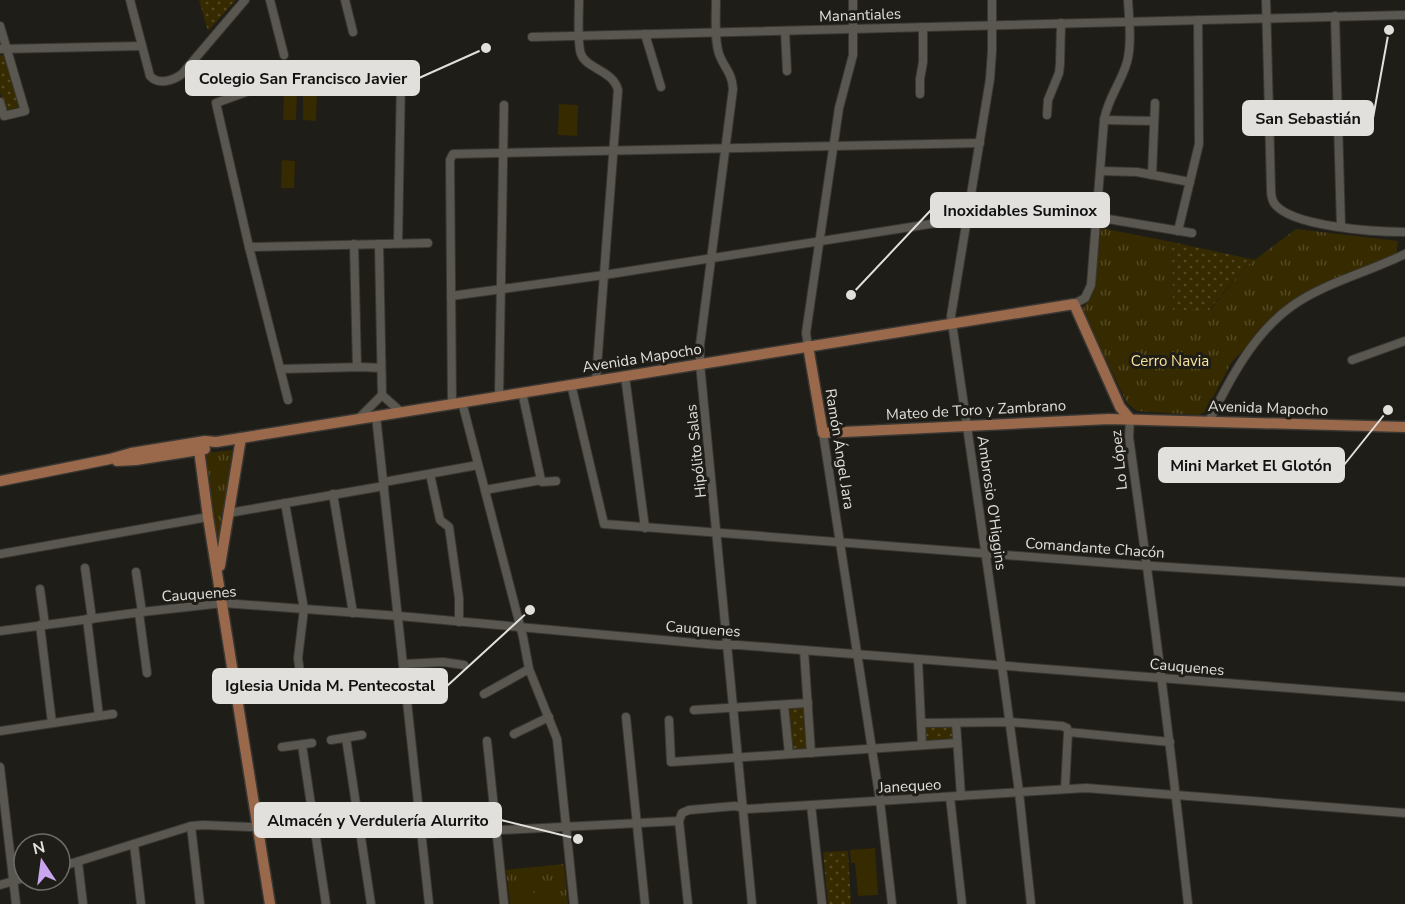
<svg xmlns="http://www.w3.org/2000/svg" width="1405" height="904" viewBox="0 0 1405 904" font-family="'Nunito Sans',sans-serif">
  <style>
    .grass { fill: url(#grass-dots) }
    .park { fill: url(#park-tufts) }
    .pitch { fill: #362a00 }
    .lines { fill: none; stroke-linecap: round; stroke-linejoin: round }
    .minor-casing { stroke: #393733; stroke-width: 10 }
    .major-casing { stroke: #393733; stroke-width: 13 }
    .minor { stroke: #59574f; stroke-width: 8 }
    .major { stroke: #9a684a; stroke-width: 10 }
    .labels { text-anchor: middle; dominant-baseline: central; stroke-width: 6; stroke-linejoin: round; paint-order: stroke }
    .street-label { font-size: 15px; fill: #e1e0dc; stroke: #1f1d17 }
    .park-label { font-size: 15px; fill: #f9e39a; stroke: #1f1d17 }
    .leader { fill: none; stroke: #e1e0dc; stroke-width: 2 }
    .callout-dot { fill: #e1e0dc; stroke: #1f1d17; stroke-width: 2 }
    .callout { fill: #e1e0dc; stroke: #e1e0dc; stroke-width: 2 }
    .callout-label { font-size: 16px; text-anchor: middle; font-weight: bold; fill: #111 }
  </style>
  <defs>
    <pattern id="grass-dots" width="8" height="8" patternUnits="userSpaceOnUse" patternTransform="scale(1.5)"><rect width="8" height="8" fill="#362a00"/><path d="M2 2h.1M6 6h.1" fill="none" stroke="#534925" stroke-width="1.8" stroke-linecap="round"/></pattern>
    <pattern id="park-tufts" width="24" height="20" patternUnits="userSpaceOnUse" patternTransform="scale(1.5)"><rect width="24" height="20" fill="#362a00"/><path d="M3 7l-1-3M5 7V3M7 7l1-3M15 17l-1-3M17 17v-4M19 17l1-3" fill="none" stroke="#534925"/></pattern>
  </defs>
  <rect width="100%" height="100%" fill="#1f1d17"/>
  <g class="grass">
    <path d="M199,0H236L208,31Z"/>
    <path d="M0,55L6,56L21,107L6,111L0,92Z"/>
    <path d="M1172,242L1255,260L1244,268L1209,310H1173Z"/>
    <path d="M804,707L807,748L792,750L789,708Z"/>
    <path d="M925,726H954L955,740L926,742Z"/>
    <path d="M848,851L851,904H828L823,852Z"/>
  </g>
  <g class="park">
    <path d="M1101,228L1172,242L1173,310H1210L1244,268L1296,229L1398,241L1396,257L1349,272L1287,304L1231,363L1206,411L1199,415L1137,411L1127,403L1082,310L1094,288Z"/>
    <path d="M232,450L219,550L205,453Z"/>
    <path d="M564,864L568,904H510L506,870Z"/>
  </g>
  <g class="pitch">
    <path d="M284,93H297L296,120H283Z"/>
    <path d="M303,93H317L316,121L303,120Z"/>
    <path d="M559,104L578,105L577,136L558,135Z"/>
    <path d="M282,160L295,161L294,188H281Z"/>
    <path d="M875,848L878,895L858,896L855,863H851L850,850Z"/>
    <path d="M532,882L535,904H514L512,884Z"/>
  </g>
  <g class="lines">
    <defs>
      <g id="minor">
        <path d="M130,0L150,76C158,85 173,81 182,74L245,0"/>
        <path d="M270,0L284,55"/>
        <path d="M345,0L353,32"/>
        <path d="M579,0C579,12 577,44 581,54C586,69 613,70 618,90L596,380"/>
        <path d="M716,0C716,16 714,39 719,54C724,68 732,72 733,89L700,345V364L752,904"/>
        <path d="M992,0V51L990,79L951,316L1003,674L1019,792L1031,904"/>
        <path d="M1266,0L1271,189C1271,194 1271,198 1274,203C1290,227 1377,232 1405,232"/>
        <path d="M1335,16L1341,227"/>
        <path d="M0,26L25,111L4,116L0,102"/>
        <path d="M785,31L787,71"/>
        <path d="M645,34L661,87"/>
        <path d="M532,37L1405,15"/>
        <path d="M0,49L142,46"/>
        <path d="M920,94V79L923,62V27"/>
        <path d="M1047,115L1048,100L1059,73L1060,64L1061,23"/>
        <path d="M1104,120L1154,121"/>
        <path d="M1100,171L1137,172L1190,182"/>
        <path d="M1152,175L1155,103"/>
        <path d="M1096,217L1192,233"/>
        <path d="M1178,231L1199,144L1198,20"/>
        <path d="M354,244L357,367"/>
        <path d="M379,244L382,395L401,412"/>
        <path d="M249,247L428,243"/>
        <path d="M451,296L604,275L1058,204"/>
        <path d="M1074,304L1085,298L1091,285L1104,120C1108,98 1121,83 1127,62C1132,43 1129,20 1128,0"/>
        <path d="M808,346L806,333L839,108L853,55V0"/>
        <path d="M1352,360L1405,341"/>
        <path d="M281,369L362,367L381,368"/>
        <path d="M625,376L645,528"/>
        <path d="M571,384L604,524L1136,565L1405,582"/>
        <path d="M522,392L541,480"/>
        <path d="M499,396L504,105"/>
        <path d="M288,400L249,247L216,103L310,69L401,78L398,243"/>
        <path d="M462,402L523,637L529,669L557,739L574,904"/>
        <path d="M452,404L450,160L453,154L980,143"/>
        <path d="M376,416L429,904"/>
        <path d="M358,419L382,395"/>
        <path d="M1130,419L1129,437C1151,592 1171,748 1188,904"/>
        <path d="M1209,421C1230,379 1253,334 1292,306C1324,283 1369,272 1405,254"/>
        <path d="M823,433L880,801L892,904"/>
        <path d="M430,474L440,520L449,527L459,598V622"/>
        <path d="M384,482L478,465"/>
        <path d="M485,490L541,480L542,482L556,481"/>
        <path d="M333,494L353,613"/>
        <path d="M285,503L304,609L298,658L302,688"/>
        <path d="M229,513L384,486"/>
        <path d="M0,554L208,517"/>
        <path d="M85,568L92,619"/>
        <path d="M136,572L142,612"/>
        <path d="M40,589L45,625"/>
        <path d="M139,613L147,673"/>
        <path d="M87,619L99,716"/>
        <path d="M40,625L52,723"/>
        <path d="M0,631L142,612L223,603L399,616L718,645H738L1405,697"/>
        <path d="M804,650L811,753"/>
        <path d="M918,659L922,745"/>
        <path d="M404,664L443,662L464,665"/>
        <path d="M484,694L529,669"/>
        <path d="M238,698L332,684L405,676"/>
        <path d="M784,705L789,754"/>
        <path d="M694,710L808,703"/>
        <path d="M626,717L645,904"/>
        <path d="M669,720L671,762L957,743"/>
        <path d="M921,723L1010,722L1062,726L1067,728L1068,732L1170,742"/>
        <path d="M956,723L961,796"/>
        <path d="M0,731L113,714"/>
        <path d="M514,734L549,717"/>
        <path d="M346,738L371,904"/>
        <path d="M331,740L362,735"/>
        <path d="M487,741L504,904"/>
        <path d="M302,745L326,904"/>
        <path d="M282,747L312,743"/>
        <path d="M0,767L16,904"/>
        <path d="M1065,789L1068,732"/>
        <path d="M950,797L962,904"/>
        <path d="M811,805L822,904"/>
        <path d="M191,826L200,904"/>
        <path d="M134,844L141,904"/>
        <path d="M78,862L83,904"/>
        <path d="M60,867L191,826L203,825L422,834L679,821"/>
        <path d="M0,885L24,878"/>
        <path d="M688,904L679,821L682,813L689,810L735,806L748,809L1086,788L1405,813"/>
      </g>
      <g id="major">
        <path d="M808,346L823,433L1109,419L1405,427"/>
        <path d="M199,450L208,517L270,904"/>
        <path d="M117,461L136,460L205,449"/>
        <path d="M0,481L110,459L131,453L205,441L216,442L1074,304L1120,407L1130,419"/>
        <path d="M220,566L241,438"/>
      </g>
    </defs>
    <use href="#minor" class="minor-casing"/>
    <use href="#major" class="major-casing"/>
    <use href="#minor" class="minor"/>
    <use href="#major" class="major"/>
  </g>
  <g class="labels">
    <g class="street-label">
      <text transform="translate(860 15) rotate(-2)">Manantiales</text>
      <text transform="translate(642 358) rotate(-9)">Avenida Mapocho</text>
      <text transform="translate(1268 408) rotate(2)">Avenida Mapocho</text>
      <text transform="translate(976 410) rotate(-3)">Mateo de Toro y Zambrano</text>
      <text transform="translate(840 449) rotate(81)">Ramón Ángel Jara</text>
      <text transform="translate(696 451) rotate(-96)">Hipólito Salas</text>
      <text transform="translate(1119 460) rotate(-96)">Lo López</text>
      <text transform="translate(992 503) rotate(82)">Ambrosio O'Higgins</text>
      <text transform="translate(1095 548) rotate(4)">Comandante Chacón</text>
      <text transform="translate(199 594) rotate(-4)">Cauquenes</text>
      <text transform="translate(703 629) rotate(4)">Cauquenes</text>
      <text transform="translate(1187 667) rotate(5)">Cauquenes</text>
      <text transform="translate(910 786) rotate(-3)">Janequeo</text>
    </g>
    <g class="park-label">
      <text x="1170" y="361">Cerro Navia</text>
    </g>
  </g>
  <path class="leader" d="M486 48L419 78M1389 30L1373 118M851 295L931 210M1388 410L1344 465M530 610L447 686M578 839L501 820"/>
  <g class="callout-dot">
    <circle cx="486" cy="48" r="6"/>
    <circle cx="1389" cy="30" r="6"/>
    <circle cx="851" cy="295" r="6"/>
    <circle cx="1388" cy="410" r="6"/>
    <circle cx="530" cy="610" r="6"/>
    <circle cx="578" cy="839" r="6"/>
  </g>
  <g class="callout">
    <rect x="186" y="61" width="233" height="34" rx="6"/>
    <rect x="1243" y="101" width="130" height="34" rx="6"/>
    <rect x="931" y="193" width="178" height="34" rx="6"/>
    <rect x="1159" y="448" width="185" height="34" rx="6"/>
    <rect x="213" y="669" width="234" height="34" rx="6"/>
    <rect x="255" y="803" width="246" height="34" rx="6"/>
  </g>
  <g class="callout-label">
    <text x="303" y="84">Colegio San Francisco Javier</text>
    <text x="1308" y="124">San Sebastián</text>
    <text x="1020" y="216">Inoxidables Suminox</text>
    <text x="1251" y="471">Mini Market El Glotón</text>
    <text x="330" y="691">Iglesia Unida M. Pentecostal</text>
    <text x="378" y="826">Almacén y Verdulería Alurrito</text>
  </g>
  <g transform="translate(42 862) rotate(347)"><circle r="28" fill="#1f1d17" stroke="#6d6b66" stroke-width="1.5"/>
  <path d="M0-4.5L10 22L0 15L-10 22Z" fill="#c9a5ee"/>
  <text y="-9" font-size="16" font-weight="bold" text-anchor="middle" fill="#e1e0dc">N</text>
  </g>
</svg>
